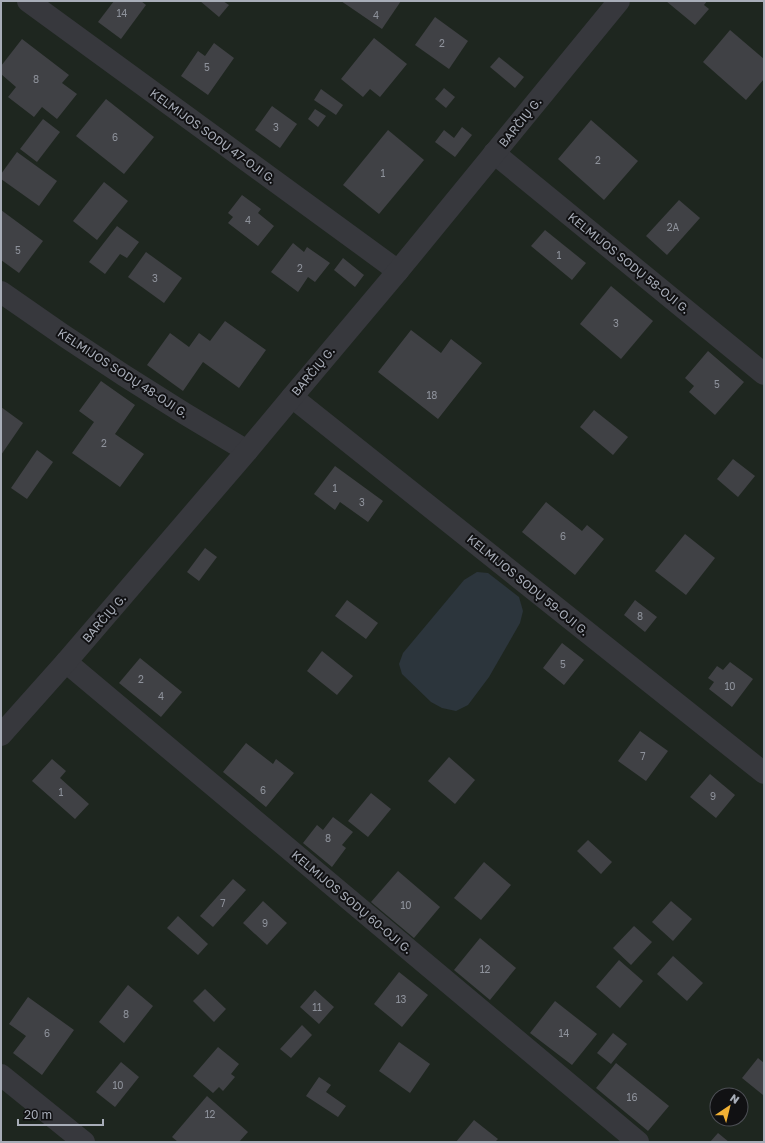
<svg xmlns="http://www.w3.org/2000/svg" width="765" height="1143" viewBox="0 0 765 1143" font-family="'Golos Text',sans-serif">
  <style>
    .green { fill: #1e261f; fill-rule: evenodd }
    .water { fill: #2c353c }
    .building { fill: #404145 }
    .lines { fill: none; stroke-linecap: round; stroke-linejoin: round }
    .street { stroke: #37383d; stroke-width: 22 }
    .labels { text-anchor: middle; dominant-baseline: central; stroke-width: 4; stroke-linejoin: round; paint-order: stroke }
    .number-label { font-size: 10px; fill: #8e929b }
    .street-label { font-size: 12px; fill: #a8adb8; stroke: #111113 }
  </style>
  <rect width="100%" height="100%" fill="#161618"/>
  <path class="green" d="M1,1H764V1142H1ZM717,1095H741V1119H717Z"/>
  <path class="water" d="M477,572L488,573L519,597L523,611L520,623L489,677L468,705L456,711L442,708L431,702L402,674L399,664L403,653L464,580Z"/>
  <g class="building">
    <path d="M114,1H141L146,5L121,39L98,22Z"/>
    <path d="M200,1H223L229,5L219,17Z"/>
    <path d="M341,1H401L382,29Z"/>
    <path d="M666,1H707L704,5L709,9L695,25Z"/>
    <path d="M435,17L468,41L449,69L415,45Z"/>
    <path d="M730,30L764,59V79L746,100L703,62Z"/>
    <path d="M374,38L407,64L380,97L370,89L363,97L341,79Z"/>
    <path d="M22,39L69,75L62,83L77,94L57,119L42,107L34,117L8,97L16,87L1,74V66Z"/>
    <path d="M214,43L234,58L208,95L181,76L198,51L205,56Z"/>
    <path d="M499,57L524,77L515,88L490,67Z"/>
    <path d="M444,88L455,97L446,108L435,99Z"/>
    <path d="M321,89L343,105L336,115L314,100Z"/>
    <path d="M106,99L154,137L124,174L76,136Z"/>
    <path d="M272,106L297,124L280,148L255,130Z"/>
    <path d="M315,109L326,116L318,127L308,119Z"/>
    <path d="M43,119L60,132L37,162L20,149Z"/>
    <path d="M591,120L638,161L604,200L558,159Z"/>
    <path d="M462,127L472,135L455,157L435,142L444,130L454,138Z"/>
    <path d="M388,130L424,160L379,214L343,185Z"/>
    <path d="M17,152L57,181L39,206L1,179V174Z"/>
    <path d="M104,182L128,201L97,240L73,221Z"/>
    <path d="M242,195L261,209L258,213L274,226L258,246L228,223L233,217L228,213Z"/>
    <path d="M679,200L700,218L667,255L646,236Z"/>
    <path d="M1,210L43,241L19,273L1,260Z"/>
    <path d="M117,226L139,242L127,258L120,254L105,274L89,262Z"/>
    <path d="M545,230L586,263L572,280L531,246Z"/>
    <path d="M293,243L304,252L307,247L330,263L315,282L308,277L298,292L271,272Z"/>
    <path d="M146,252L182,278L164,303L128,277Z"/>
    <path d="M343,258L364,275L355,287L334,270Z"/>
    <path d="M611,286L653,321L621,359L580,324Z"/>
    <path d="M225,321L266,350L239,388L203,362L183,391L147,365L170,333L189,347L199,333L210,341Z"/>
    <path d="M411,330L441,353L451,339L482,363L438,419L378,372Z"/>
    <path d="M708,351L744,382L715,415L689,392L694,386L685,378Z"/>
    <path d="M101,381L135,405L115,434L144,454L120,487L72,453L94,422L79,411Z"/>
    <path d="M1,407L23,423L1,455Z"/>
    <path d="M594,410L628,437L613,455L580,427Z"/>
    <path d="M37,450L53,462L27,499L11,488Z"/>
    <path d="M733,459L755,476L738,497L717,479Z"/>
    <path d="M335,466L383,501L368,522L340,502L335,510L314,494Z"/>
    <path d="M546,502L582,531L587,525L604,539L575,575L522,532Z"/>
    <path d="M685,534L715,558L686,595L655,571Z"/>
    <path d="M205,548L217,557L199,581L187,572Z"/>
    <path d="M347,600L378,623L366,639L335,616Z"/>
    <path d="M635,600L657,617L645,632L624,615Z"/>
    <path d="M562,643L584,660L564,685L543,668Z"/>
    <path d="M322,651L353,676L337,695L307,671Z"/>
    <path d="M140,658L182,692L161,717L119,683Z"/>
    <path d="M730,662L753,679L732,707L709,689L714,682L708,678L717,666L723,670Z"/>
    <path d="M640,731L668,751L646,781L618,761Z"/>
    <path d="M246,743L273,764L276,759L294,773L266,807L223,772Z"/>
    <path d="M449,757L475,780L455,804L428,781Z"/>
    <path d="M52,759L66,771L60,778L89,804L75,819L32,781Z"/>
    <path d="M710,774L735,795L716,818L690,797Z"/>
    <path d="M371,793L391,809L368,837L348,821Z"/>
    <path d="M333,817L353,832L342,845L346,848L332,867L303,843L317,825L323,830Z"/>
    <path d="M588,840L612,862L601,874L577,851Z"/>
    <path d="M484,862L511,885L481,920L454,898Z"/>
    <path d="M398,871L440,907L414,938L371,902Z"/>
    <path d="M233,879L246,890L213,927L200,916Z"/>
    <path d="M263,901L287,923L267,945L243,923Z"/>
    <path d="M671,901L692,919L673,941L652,922Z"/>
    <path d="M178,916L208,944L198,955L167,928Z"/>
    <path d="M634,926L652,942L631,965L613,948Z"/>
    <path d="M480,938L516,968L490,1000L454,970Z"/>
    <path d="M673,956L703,983L687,1001L657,974Z"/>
    <path d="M619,960L643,981L620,1008L596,987Z"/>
    <path d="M399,972L428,995L402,1027L374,1004Z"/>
    <path d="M128,985L153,1006L124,1043L99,1022Z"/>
    <path d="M205,989L226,1009L214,1022L193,1001Z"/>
    <path d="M315,990L334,1007L319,1024L300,1007Z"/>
    <path d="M28,997L74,1030L42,1075L13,1053L26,1036L9,1024Z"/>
    <path d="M555,1001L597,1034L572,1065L530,1033Z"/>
    <path d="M302,1025L312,1035L291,1058L280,1049Z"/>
    <path d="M613,1033L627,1044L611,1064L597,1053Z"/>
    <path d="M399,1042L430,1064L410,1093L379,1071Z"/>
    <path d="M218,1047L239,1064L231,1074L235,1077L223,1091L219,1087L213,1093L193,1076Z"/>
    <path d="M758,1058L764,1063L763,1095L742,1078Z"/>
    <path d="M121,1062L139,1077L115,1107L96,1092Z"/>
    <path d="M616,1063L669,1106L648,1131L596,1088Z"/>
    <path d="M319,1077L331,1085L326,1092L346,1106L338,1117L306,1096Z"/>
    <path d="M207,1096L248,1132L239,1142H178L172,1137Z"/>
    <path d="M474,1120L498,1139L495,1142H456Z"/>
    <path d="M718,1133L729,1142H710Z"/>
  </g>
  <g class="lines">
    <g class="street">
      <path d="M28,1L398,271"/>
      <path d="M494,153L764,374"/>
      <path d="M1,292C81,349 163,402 247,451"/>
      <path d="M292,397L764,773"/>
      <path d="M66,662L638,1142"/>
      <path d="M1,735L66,662L247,451L292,397L398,271L619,1"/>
      <path d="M1,1075L84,1142"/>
    </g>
  </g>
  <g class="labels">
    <g class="number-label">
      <text x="122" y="13">14</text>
      <text x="376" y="15">4</text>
      <text x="442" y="43">2</text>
      <text x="207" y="67">5</text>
      <text x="36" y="79">8</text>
      <text x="276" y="127">3</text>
      <text x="115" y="137">6</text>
      <text x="598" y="160">2</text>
      <text x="383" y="173">1</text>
      <text x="248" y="220">4</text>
      <text x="673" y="227">2A</text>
      <text x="18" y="250">5</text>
      <text x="559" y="255">1</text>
      <text x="300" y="268">2</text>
      <text x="155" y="278">3</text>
      <text x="616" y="323">3</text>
      <text x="717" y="384">5</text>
      <text x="432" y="395">18</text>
      <text x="104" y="443">2</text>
      <text x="335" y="488">1</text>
      <text x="362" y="502">3</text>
      <text x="563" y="536">6</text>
      <text x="640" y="616">8</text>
      <text x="563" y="664">5</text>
      <text x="141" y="679">2</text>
      <text x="730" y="686">10</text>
      <text x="161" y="696">4</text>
      <text x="643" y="756">7</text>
      <text x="263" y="790">6</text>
      <text x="61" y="792">1</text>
      <text x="713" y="796">9</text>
      <text x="328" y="838">8</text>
      <text x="223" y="903">7</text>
      <text x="406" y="905">10</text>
      <text x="265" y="923">9</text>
      <text x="485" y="969">12</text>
      <text x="401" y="999">13</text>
      <text x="317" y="1007">11</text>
      <text x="126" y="1014">8</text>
      <text x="47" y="1033">6</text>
      <text x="564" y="1033">14</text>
      <text x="118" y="1085">10</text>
      <text x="632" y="1097">16</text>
      <text x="210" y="1114">12</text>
    </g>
    <g class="street-label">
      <text transform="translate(520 122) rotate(-51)">BARČIŲ G.</text>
      <text transform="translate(213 136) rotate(36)">KELMIJOS SODŲ 47-OJI G.</text>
      <text transform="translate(629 263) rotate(39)">KELMIJOS SODŲ 58-OJI G.</text>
      <text transform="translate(313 371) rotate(-50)">BARČIŲ G.</text>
      <text transform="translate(123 373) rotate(33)">KELMIJOS SODŲ 48-OJI G.</text>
      <text transform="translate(528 585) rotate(39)">KELMIJOS SODŲ 59-OJI G.</text>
      <text transform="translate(104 618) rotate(-49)">BARČIŲ G.</text>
      <text transform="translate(352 902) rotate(40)">KELMIJOS SODŲ 60-OJI G.</text>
    </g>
  </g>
  <rect width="765" height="1143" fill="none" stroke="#a8adb8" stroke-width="4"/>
  <g transform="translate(729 1107) rotate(35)"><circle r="19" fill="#111113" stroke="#4d4f55"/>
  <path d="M0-3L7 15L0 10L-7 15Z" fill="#f2b134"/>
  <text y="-6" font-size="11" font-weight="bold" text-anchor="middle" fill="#a8adb8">N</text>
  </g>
  <path d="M18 1119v6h85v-6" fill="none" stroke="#a8adb8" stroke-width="2"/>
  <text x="24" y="1119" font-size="12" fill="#a8adb8" stroke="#111113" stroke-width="3" paint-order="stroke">20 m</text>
</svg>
